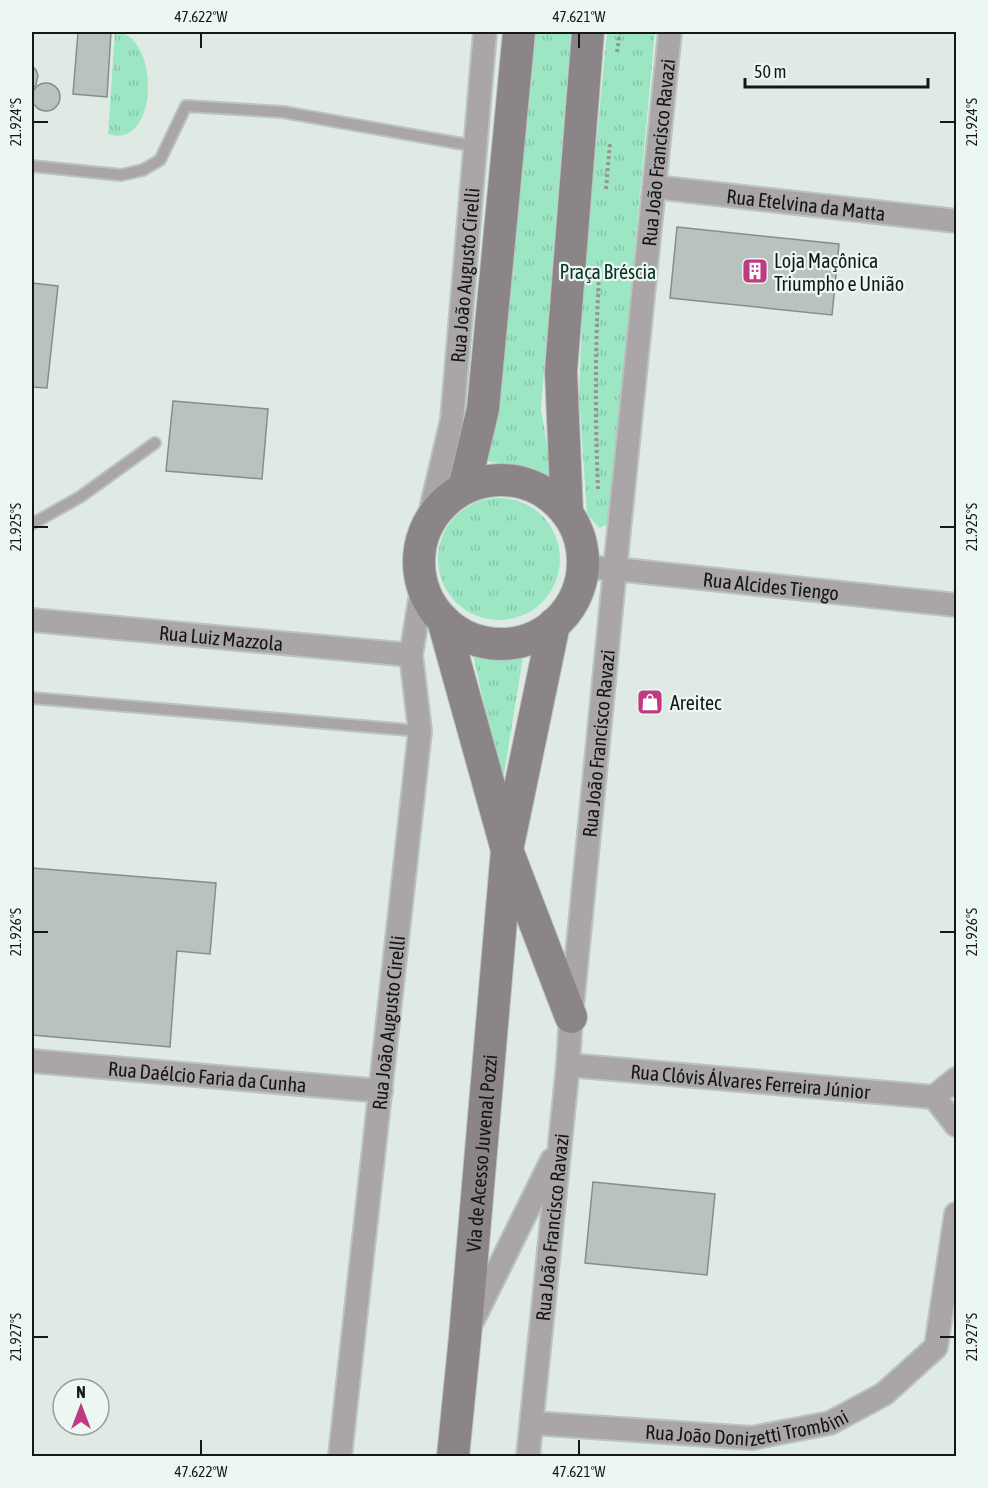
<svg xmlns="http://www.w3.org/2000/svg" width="988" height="1488" viewBox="0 0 988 1488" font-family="'Asap Condensed',sans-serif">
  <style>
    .grass { fill: url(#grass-tufts) }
    .building { fill: #b8c3be; stroke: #858f8a; stroke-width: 1.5 }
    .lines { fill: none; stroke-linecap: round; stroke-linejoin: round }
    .service-casing { stroke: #bac4bf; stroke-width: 14 }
    .minor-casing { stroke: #bac4bf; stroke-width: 26 }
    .secondary-casing { stroke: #bac4bf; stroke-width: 34 }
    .path { stroke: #909894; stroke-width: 4; stroke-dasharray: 3 3; stroke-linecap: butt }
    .service { stroke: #aaa5a7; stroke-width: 10 }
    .minor { stroke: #aaa5a7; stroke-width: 22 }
    .secondary { stroke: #8c8588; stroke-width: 32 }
    .ticks { fill: none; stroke: #141715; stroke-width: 2 }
    .labels { text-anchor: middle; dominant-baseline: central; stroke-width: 4.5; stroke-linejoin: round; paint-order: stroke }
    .street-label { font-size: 20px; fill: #141715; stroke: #ecf7f2 }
    .poi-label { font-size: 20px; fill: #141715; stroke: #ecf7f2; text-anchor: start }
    .park-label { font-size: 20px; fill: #083222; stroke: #ecf7f2 }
    .neatline { fill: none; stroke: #141715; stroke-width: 2 }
    .ticks-label { font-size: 15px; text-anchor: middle; fill: #141715 }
  </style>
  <defs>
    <pattern id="grass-tufts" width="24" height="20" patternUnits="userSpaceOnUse" patternTransform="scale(1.5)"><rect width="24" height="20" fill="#9ce6c4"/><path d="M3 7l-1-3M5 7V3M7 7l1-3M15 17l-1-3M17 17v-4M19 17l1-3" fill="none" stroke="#86c5a8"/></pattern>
  </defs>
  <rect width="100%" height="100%" fill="#dfeae4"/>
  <g class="grass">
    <path d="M115,32C160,32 160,151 108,134Z"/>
    <path d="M536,32H571L541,409L552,475L548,478L500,463L484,461L491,441L520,190Z"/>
    <path d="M607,32H655L609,524L599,528L587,514L579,394L584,271Z"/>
    <circle cx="499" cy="559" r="61"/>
    <path d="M473,654L523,657L504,774H499Z"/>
  </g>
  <g class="building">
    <path d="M78,32H111L107,97L73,94Z"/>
    <path d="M32,66L36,70L38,75L36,85L32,89Z"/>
    <circle cx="46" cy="97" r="14"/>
    <path d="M677,227L839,244L832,315L670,298Z"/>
    <path d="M32,283L58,286L47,388L32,387Z"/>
    <path d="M173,401L268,409L262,479L166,471Z"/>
    <path d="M32,868L216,883L210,954L177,951L170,1047L32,1035Z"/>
    <path d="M593,1182L715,1194L707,1275L585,1263Z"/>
  </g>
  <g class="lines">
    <defs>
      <g id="service">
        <path d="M32,166L121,175L143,170L160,160L186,106L283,112L474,146"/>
        <path d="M32,524L80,497L155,443"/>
        <path d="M32,698L420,731"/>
      </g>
      <g id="minor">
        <path id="s1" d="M655,187L956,221"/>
        <path id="s2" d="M429,518L452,420L485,32"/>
        <path id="s3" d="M584,567L615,569L956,605"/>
        <path id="s4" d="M32,620L411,655"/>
        <path id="s5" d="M32,1061L381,1091"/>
        <path id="s6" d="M568,1065L934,1097"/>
        <path d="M956,1079L934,1097L956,1125"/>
        <path d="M471,1324L552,1160"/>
        <path id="s7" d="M532,1423L752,1438L830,1423L884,1394L936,1347L956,1214"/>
        <path id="s8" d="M340,1456L420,731L411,655L422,588"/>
        <path id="s9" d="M528,1456L568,1065L571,1017L615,569L670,32"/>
      </g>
      <g id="secondary">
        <circle cx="501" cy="562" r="82"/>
        <path d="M464,488L483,409L519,32"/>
        <path d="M567,513L561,371L588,32"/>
        <path d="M443,620L507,850L571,1017"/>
        <path id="s10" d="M453,1456L465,1337L507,850L554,624"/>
      </g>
    </defs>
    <use href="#service" class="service-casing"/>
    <use href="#minor" class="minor-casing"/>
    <use href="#secondary" class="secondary-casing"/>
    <g class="path">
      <path d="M617,52L620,32"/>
      <path d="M606,189L610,143"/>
      <path d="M598,489C595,418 595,348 599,277"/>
    </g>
    <use href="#service" class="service"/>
    <use href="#minor" class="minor"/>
    <use href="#secondary" class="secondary"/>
  </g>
  <path class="ticks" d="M201,33V48M579,33V48M33,122H48M940,122H955M33,527H48M940,527H955M33,932H48M940,932H955M33,1337H48M940,1337H955M201,1440V1455M579,1440V1455"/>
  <defs>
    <symbol id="building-square" viewBox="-11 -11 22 22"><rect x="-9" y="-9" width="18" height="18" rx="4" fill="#be3b83" stroke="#ecf7f2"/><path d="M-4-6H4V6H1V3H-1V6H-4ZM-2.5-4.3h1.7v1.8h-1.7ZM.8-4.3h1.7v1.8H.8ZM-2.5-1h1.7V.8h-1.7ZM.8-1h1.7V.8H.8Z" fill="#fff"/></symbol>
    <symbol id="shop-square" viewBox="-11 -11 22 22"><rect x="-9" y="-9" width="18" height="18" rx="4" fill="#be3b83" stroke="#ecf7f2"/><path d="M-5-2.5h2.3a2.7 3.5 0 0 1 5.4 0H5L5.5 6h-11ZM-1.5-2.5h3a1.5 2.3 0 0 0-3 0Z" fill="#fff"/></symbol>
  </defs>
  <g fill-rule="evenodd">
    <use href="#building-square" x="740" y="256" width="30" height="30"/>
    <use href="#shop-square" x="635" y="687" width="30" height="30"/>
  </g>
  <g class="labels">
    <g class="street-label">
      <text stroke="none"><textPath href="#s9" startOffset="1310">Rua João Francisco Ravazi</textPath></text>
      <text stroke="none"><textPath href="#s1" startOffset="152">Rua Etelvina da Matta</textPath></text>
      <text stroke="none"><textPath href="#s2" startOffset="246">Rua João Augusto Cirelli</textPath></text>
      <text stroke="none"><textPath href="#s3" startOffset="188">Rua Alcides Tiengo</textPath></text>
      <text stroke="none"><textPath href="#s4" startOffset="190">Rua Luiz Mazzola</textPath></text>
      <text stroke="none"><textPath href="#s9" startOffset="716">Rua João Francisco Ravazi</textPath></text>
      <text stroke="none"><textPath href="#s8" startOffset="436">Rua João Augusto Cirelli</textPath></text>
      <text stroke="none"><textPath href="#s5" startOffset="176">Rua Daélcio Faria da Cunha</textPath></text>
      <text stroke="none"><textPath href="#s6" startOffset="183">Rua Clóvis Álvares Ferreira Júnior</textPath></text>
      <text stroke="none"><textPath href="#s10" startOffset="304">Via de Acesso Juvenal Pozzi</textPath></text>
      <text stroke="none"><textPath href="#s9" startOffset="230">Rua João Francisco Ravazi</textPath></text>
      <text stroke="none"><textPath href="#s7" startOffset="216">Rua João Donizetti Trombini</textPath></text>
    </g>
    <g class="poi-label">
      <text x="774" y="260">Loja Maçônica<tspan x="774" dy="23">Triumpho e União</tspan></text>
      <text x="670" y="702">Areitec</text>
    </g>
    <g class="park-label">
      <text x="608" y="271">Praça Bréscia</text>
    </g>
  </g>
  <rect width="988" height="1488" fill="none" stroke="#ecf7f2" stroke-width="66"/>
  <g transform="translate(81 1407)"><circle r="28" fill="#ecf7f2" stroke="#969d9a" stroke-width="1.5"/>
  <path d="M0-4.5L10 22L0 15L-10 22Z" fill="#be3b83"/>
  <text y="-9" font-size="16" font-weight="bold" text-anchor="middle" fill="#141715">N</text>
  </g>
  <path d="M745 78v9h183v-9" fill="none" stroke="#141715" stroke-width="3"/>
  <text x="754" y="78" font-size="18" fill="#141715" stroke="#ecf7f2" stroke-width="4.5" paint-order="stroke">50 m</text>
  <rect x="33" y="33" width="922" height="1422" class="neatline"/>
  <g class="ticks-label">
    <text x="201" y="22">47.622°W</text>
    <text x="579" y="22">47.621°W</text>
    <text transform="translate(16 122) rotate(-90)" y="5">21.924°S</text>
    <text transform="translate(972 122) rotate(-90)" y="5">21.924°S</text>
    <text transform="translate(16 527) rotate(-90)" y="5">21.925°S</text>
    <text transform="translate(972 527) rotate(-90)" y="5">21.925°S</text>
    <text transform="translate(16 932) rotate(-90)" y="5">21.926°S</text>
    <text transform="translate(972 932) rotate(-90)" y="5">21.926°S</text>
    <text transform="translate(16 1337) rotate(-90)" y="5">21.927°S</text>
    <text transform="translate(972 1337) rotate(-90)" y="5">21.927°S</text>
    <text x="201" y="1477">47.622°W</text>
    <text x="579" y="1477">47.621°W</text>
  </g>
</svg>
